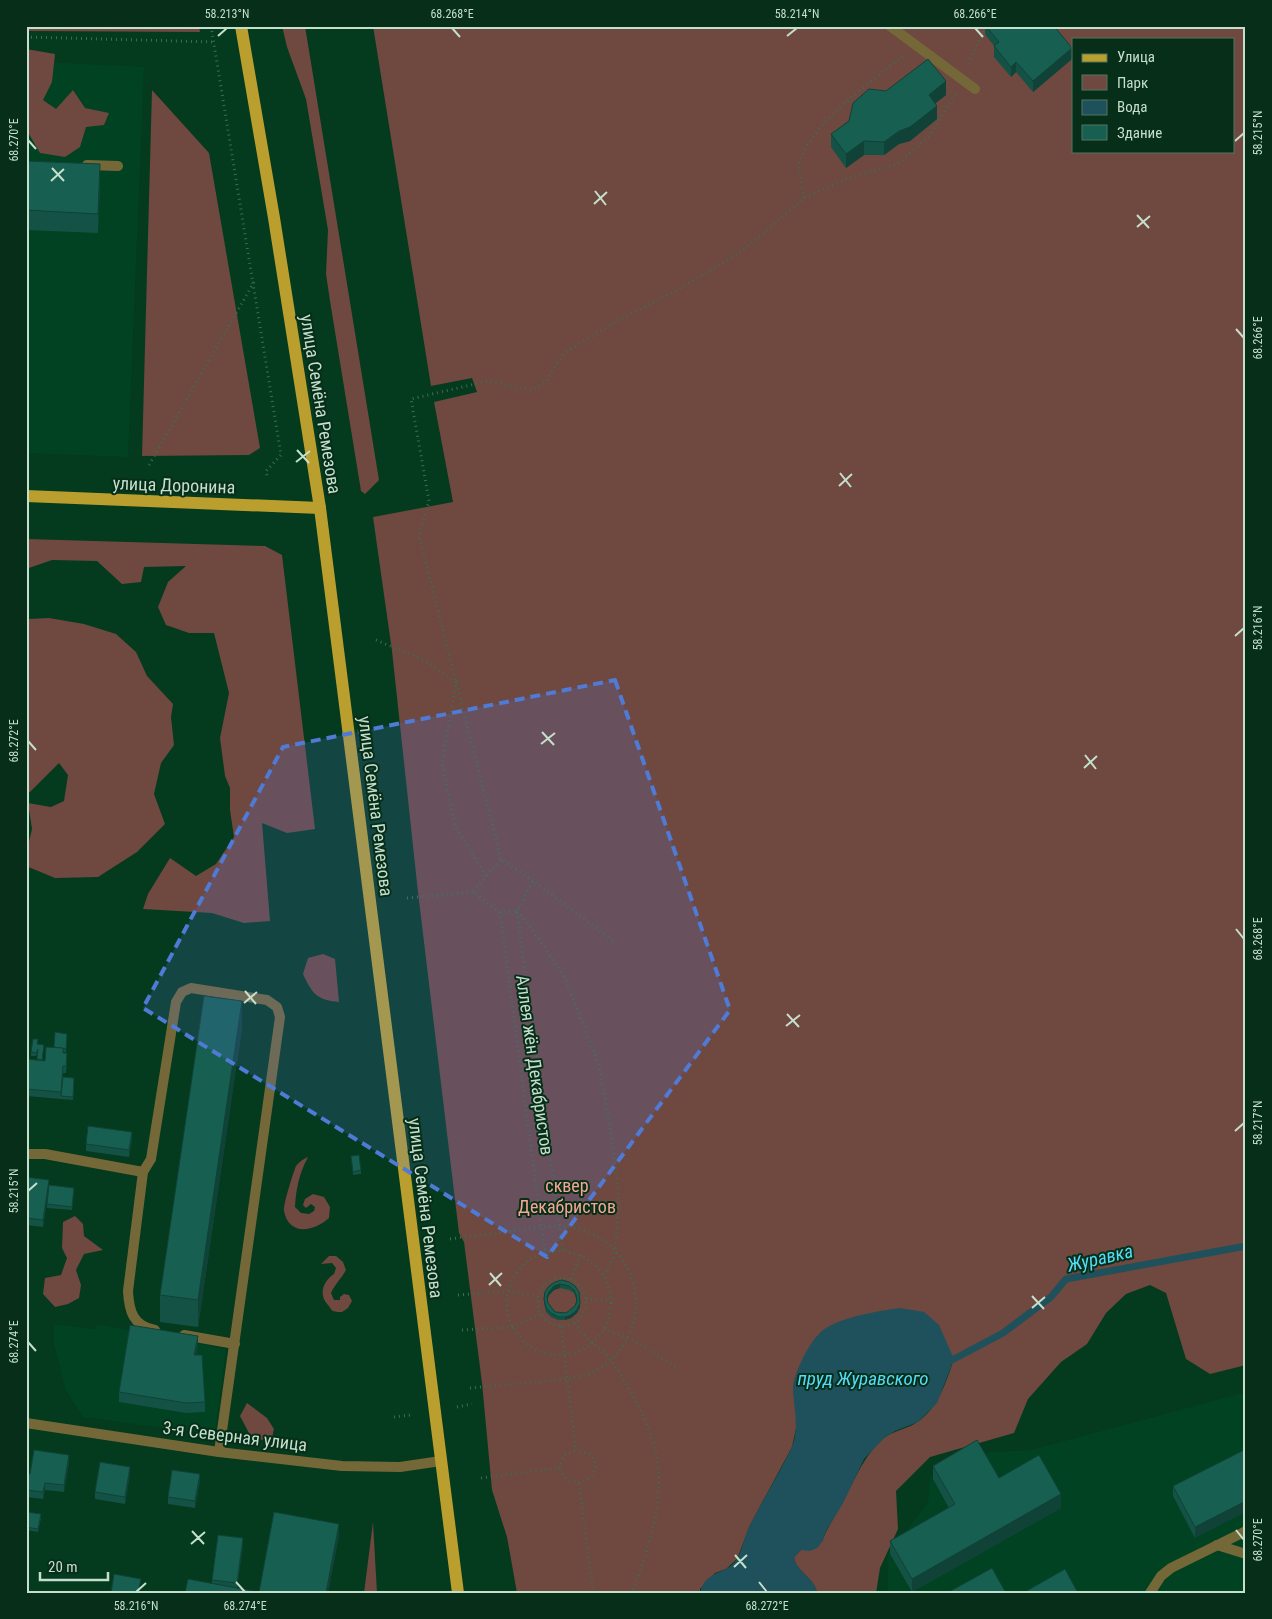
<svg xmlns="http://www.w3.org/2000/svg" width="1272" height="1619" viewBox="0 0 1272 1619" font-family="'Roboto Condensed',sans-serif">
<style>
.built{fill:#004221}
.green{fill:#6f483f;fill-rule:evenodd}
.water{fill:#1f515c}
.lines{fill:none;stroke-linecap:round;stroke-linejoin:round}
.stream{stroke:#1f515c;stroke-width:7}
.path{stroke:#3f6c53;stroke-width:3;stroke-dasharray:1 4;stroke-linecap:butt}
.service{stroke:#756838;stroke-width:10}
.minor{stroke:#756838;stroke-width:10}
.primary{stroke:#ba9f2e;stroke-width:12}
.wall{fill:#145245;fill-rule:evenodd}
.shaded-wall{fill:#104238}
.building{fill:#175f50;stroke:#104238;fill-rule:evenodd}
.marked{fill:#4f7ad5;fill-opacity:0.2;stroke:#4f7ad5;stroke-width:4;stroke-dasharray:10 6;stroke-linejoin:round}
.ticks{fill:none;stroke:#c5dfcd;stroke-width:2}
.labels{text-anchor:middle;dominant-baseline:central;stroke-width:4;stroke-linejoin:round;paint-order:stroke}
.street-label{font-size:18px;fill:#c5dfcd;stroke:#072e18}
.park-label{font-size:18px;fill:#f6a794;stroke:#072e18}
.water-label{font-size:19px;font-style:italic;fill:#53dbf9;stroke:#072e18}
.neatline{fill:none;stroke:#c5dfcd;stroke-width:2}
.ticks-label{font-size:12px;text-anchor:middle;fill:#c5dfcd}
</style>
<rect width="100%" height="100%" fill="#043a1e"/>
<g class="built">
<path d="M26 61 144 67 128 457 26 453Z"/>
<path d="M54 1324 95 1329 96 1324 226 1349 215 1435 83 1417 66 1391 54 1344Z"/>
<path d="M1246 1392V1593H888L887 1555 928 1503 930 1478 976 1453 1031 1450Z"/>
</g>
<g class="green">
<path d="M26 26H199L200 32 26 31Z"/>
<path d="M282 26H305L379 480 365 494 361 491 330 301 326 274 328 230 306 99 287 47Z"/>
<path d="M373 26H1246V1365L1210 1374 1186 1359 1166 1293 1150 1285 1126 1294 1106 1313 1087 1344 1061 1362 1028 1399 1014 1433 930 1457 896 1491 898 1529 880 1568 876 1593H817C815 1578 795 1571 794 1557L801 1550 822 1542C827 1527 836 1515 843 1502 855 1479 864 1455 884 1438 895 1430 908 1429 919 1421 939 1406 946 1382 954 1359L793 1387 797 1424 792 1447 750 1525 737 1559 726 1569 715 1573 700 1589V1593H517L507 1537 492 1490 482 1383 464 1242 459 1233 418 892 392 651 373 517 453 502 434 402 477 392 472 378 431 386ZM1073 39H1233V151H1073Z"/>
<path d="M26 49 55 54 52 82 43 100 56 109 73 90 85 108 109 113 104 125 86 127 80 147 65 157 40 153 26 129Z"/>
<path d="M152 90 209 153 260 448 249 455 142 456Z"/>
<path d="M26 539 265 546 282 555 315 829 287 833 262 823 270 921 244 923 212 913 143 909 148 894 170 858 196 876 216 864 234 837 230 810V788L225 776 220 738 229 693 214 633H189L166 625 158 607 168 582 186 566 144 567 141 582 122 584 97 561 52 560 26 569Z"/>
<path d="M26 616 29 619 49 618 84 624 116 634 136 652 147 676 173 704 171 717 174 745 161 763 154 794 165 824 137 852 98 877 55 878 26 866V854L32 829 28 803 51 807 64 801 68 775 59 763 30 792 26 794Z"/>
<path d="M323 954 335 959 339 1002C316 1000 312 993 303 974L308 958Z"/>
<path d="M308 1157C299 1174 296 1189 295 1207L301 1213 309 1214 314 1211 315 1207 311 1204 306 1208 303 1205 305 1199 313 1194 324 1197 330 1207 329 1218C315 1231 289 1237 284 1211 283 1205 293 1173 296 1166 299 1162 303 1159 308 1157Z"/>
<path d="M75 1216 83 1224 84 1236 103 1250 84 1254 76 1270 81 1285 79 1298 68 1304 55 1307 43 1294 45 1278 61 1275 67 1258 62 1248 63 1222Z"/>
<path d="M329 1256H336L343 1262 346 1270C341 1279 335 1284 331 1293L334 1300H340V1297L344 1294 349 1295 352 1301 348 1308 342 1312C339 1312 336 1312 333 1311 331 1310 330 1307 328 1305 318 1295 323 1281 334 1274L336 1268 332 1263 321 1264Z"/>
<path d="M247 1403 267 1418 274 1429 271 1442 251 1437 240 1416Z"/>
<path d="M373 1522 377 1593H364Z"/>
</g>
<path class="water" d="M900 1308 924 1312 939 1325 954 1359 937 1403 918 1422 895 1431 884 1438 864 1459 843 1503 827 1529 822 1542 817 1548 810 1551 801 1550 794 1557C795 1571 815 1578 817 1593H700C705 1569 728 1575 737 1559 743 1548 745 1534 751 1523 764 1498 779 1474 791 1449 800 1430 794 1410 793 1389 793 1375 808 1345 818 1335 832 1318 878 1311 900 1308Z"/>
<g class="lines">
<path class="stream" d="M954 1359 1003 1333 1051 1297 1066 1279 1246 1246"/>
<g class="path">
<path d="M211 26 281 455 266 471 267 476"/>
<path d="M26 37 214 42"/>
<path d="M968 64 986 26"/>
<path d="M804 198C803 189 797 167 800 160 813 122 872 81 903 56"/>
<path d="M149 465 254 282"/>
<path d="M376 640 426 661 456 682 442 764 455 826 486 876"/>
<path d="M501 859 419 535 429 501 411 399 488 381 531 390 545 383 564 353 617 321 674 292 742 251 804 198 846 179 898 164 930 135 956 93"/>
<path d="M533 881 501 859 473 892 500 912 517 911 533 881 613 941"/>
<path d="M407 898 473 892"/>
<path d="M517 911 527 922 565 978 599 1065 613 1145 619 1204 615 1253 604 1275"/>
<path d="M500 912 545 1252"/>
<path d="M517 912 563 1251"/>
<path d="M450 1239C471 1236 491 1234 511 1231 535 1228 562 1222 586 1231 649 1255 653 1342 593 1372 585 1376 576 1377 567 1379L561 1326"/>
<circle cx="559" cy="1303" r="52"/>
<circle cx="562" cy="1302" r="24"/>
<path d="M571 1279 581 1255"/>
<path d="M458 1295 508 1291 538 1297"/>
<path d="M586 1299 611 1300"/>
<path d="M575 1323C580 1330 586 1338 592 1343 597 1348 603 1350 607 1355 629 1385 653 1427 658 1464 663 1503 647 1558 631 1593"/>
<path d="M604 1329 639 1343 677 1368"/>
<path d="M462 1330 512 1327 541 1314"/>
<path d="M470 1388 567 1379 576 1450 564 1455 559 1468"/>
<path d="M457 1407 472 1404"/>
<path d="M394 1417 410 1415"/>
<path d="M481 1478 559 1468 566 1479 579 1483 592 1477 596 1466 591 1454 576 1450"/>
<path d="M579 1483 593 1593"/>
</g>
<g class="service">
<path d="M890 26 975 89"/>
<path d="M87 165 118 166"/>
<path d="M155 1330C133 1326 129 1311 128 1291L143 1172 151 1159 176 1002 182 992 191 988 267 1000 277 1007 280 1017 219 1452"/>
<path d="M184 1335 235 1344"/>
<path d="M1217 1545 1246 1554"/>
<path d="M1150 1593 1161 1576 1171 1568 1246 1531"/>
</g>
<g class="minor">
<path d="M26 1154H45L143 1172"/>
<path d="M26 1423 219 1452 342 1466 400 1467 441 1461"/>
</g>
<g class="primary">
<path d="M241 26 274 218 320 508 458 1593"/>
<path d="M26 496 320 508"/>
</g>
</g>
<g class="wall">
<path d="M985 26H1054L1072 59 1033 92 1016 72 1011 77 994 57V46L985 34Z"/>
<path d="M886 91 946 95 936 103 937 119 910 141 899 144 884 155H864L846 168 831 147V134L849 121Z"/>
<path d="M26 161 100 184 98 233 26 230Z"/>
<path d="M242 1028 198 1327 160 1322V1295Z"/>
<path d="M67 1034 66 1052H63L67 1060 66 1073H63L61 1099 26 1096V1059L37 1060V1054L36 1056H31V1052L38 1044 43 1061H45L54 1047Z"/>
<path d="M74 1082 73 1100 61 1099V1096Z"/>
<path d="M132 1139 129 1157 86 1151V1144Z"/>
<path d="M351 1156 361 1170V1174L353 1175Z"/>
<path d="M26 1177 49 1187 43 1227 26 1225Z"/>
<path d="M74 1188 72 1210 47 1208V1204Z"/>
<path d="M555 1282 575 1286 580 1307 577 1313 571 1318 565 1320H558L551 1317 546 1312 544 1303V1299ZM560 1288 569 1290 574 1293 576 1298V1301L575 1306 566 1313 555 1312 548 1303 547 1300 549 1295 554 1290Z"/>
<path d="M198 1346 196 1355 205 1402V1412L186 1413 119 1402V1392Z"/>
<path d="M1246 1449 1195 1538 1173 1496V1486Z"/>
<path d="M69 1462 64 1492 45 1490 43 1499 26 1497V1473L30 1474Z"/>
<path d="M933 1466 999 1478 1061 1508 912 1592 890 1554V1541L949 1508 933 1479Z"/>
<path d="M130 1474 125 1504 95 1499V1492Z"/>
<path d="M200 1481 195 1508 168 1504V1497Z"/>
<path d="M26 1512 41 1518 38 1532 26 1530Z"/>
<path d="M339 1535 328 1593H185L212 1584V1580L243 1545 237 1588 259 1592Z"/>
</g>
<g class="shaded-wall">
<path d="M1072 48V59L1033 92V81Z"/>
<path d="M1016 62V72L1011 77V67Z"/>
<path d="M946 81V95L929 108V95Z"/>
<path d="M937 106V119L910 141 899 144 884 155V142Z"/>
<path d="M864 141V155L846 168V154Z"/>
<path d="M100 164V184L98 233V214Z"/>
<path d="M242 1001V1028L198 1327V1300Z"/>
<path d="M132 1132V1139L129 1157V1150Z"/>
<path d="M49 1180V1187L43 1227V1220Z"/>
<path d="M560 1284V1288L554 1290 549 1295 547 1301V1297L549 1292 554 1286Z"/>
<path d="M580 1303V1307L577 1313 571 1318 565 1320V1317Z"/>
<path d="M198 1336V1346L194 1365V1355Z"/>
<path d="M69 1455V1462L64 1492V1485Z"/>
<path d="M130 1467V1474L125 1504V1497Z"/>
<path d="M200 1474V1481L195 1508V1501Z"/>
<path d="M45 1483V1490L43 1499V1492Z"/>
<path d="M1061 1494V1508L912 1592V1579Z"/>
<path d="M1246 1501V1512L1195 1538V1527Z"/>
<path d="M339 1524V1535L328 1593H326Z"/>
<path d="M243 1538V1545L237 1590V1583Z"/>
</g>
<g class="building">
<path d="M986 26H1054L1072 48 1033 81 1016 62 1011 67 994 46 999 42Z"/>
<path d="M928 59 946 81 929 95 937 106 910 127 899 131 884 142 864 141 846 154 831 134 849 121 853 103 869 89 886 91Z"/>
<path d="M26 161 100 164 98 214 26 210Z"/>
<path d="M204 996 242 1001 198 1300 160 1295Z"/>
<path d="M55 1032 67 1034 66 1049 54 1047Z"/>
<path d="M33 1039H38L37 1044 44 1045 42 1060 37 1059 38 1049 36 1053 31 1052Z"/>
<path d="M46 1047 63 1048V1053H67L66 1066H63L61 1092 26 1089V1059L45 1061Z"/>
<path d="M63 1077 74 1078 73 1097 61 1096Z"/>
<path d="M88 1126 132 1132 129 1150 86 1144Z"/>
<path d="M359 1155 361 1170 353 1172 351 1156Z"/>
<path d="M26 1177 49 1180 43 1220 26 1218Z"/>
<path d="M49 1185 74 1188 72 1207 47 1204Z"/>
<path d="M562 1280 569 1282 575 1286 579 1292 580 1303 577 1310 571 1315 565 1317H558L551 1313 546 1308 544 1299 545 1292 549 1286 555 1282ZM560 1284 569 1286 574 1290 576 1295 577 1301 575 1306 566 1313 555 1312 548 1303 547 1297 549 1292 554 1286Z"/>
<path d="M130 1325 198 1336 194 1355H202L205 1402 186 1403 119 1392Z"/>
<path d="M977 1440 999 1478 1039 1455 1061 1494 912 1579 890 1541 955 1504 933 1466Z"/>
<path d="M1246 1449V1501L1195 1527 1173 1486Z"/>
<path d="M34 1450 69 1455 64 1485 45 1483 43 1492 26 1490V1473L30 1474Z"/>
<path d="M100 1462 130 1467 125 1497 95 1492Z"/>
<path d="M172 1470 200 1474 195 1501 168 1497Z"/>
<path d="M26 1512 41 1514 38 1529 26 1527Z"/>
<path d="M274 1512 339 1524 326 1593H185L188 1579 259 1592Z"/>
<path d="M218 1535 243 1538 237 1583 212 1580Z"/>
<path d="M992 1568 1006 1593H947Z"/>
<path d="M1065 1569 1078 1593H1023Z"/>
<path d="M114 1574 141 1579 138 1593H111Z"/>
</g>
<path class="marked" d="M615 680 730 1010 547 1257 143 1008 283 747Z"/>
<path class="ticks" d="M452 28 460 37M975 28 983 37M218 36 227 28M787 36 797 28M28 140 36 149M1235 141 1244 133M52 168 64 181M51 181 64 169M595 191 606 205M594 204 607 192M1137 215 1149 228M1137 227 1150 216M1236 329 1244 338M297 450 309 463M296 462 310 451M840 473 851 487M839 486 852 474M1235 636 1244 628M542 732 554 745M28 741 36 750M541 744 555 733M1085 755 1096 769M1084 768 1097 756M1236 929 1244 939M245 991 256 1004M244 1003 257 992M787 1014 799 1027M786 1026 800 1015M1235 1131 1244 1123M28 1191 37 1183M490 1273 501 1286M489 1285 502 1273M1032 1296 1044 1309M1032 1308 1045 1297M28 1342 36 1351M1236 1530 1244 1540M192 1531 204 1544M191 1544 205 1532M735 1555 746 1568M734 1567 747 1555M236 1582 245 1592M759 1582 767 1592M136 1592 146 1583"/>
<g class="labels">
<g class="street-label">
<text transform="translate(321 404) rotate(81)">улица Семёна Ремезова</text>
<text transform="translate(174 485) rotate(2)">улица Доронина</text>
<text transform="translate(376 806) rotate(83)">улица Семёна Ремезова</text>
<text transform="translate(535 1065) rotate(82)">Аллея жён Декабристов</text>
<text transform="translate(426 1208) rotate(83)">улица Семёна Ремезова</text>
<text transform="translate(235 1436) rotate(7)">3-я Северная улица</text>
</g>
<g class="park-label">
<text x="567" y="1185">сквер<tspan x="567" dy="21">Декабристов</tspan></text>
</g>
<g class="water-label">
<text transform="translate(1100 1258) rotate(-13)">Журавка</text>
<text x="863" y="1378">пруд Журавского</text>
</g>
</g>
<rect width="1272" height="1619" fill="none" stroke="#072e18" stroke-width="55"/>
<rect x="1072" y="38" width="162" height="115" fill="#072e18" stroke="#537560"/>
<rect x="1082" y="54" width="25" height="8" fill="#ba9f2e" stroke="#537560"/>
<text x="1117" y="62" font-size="15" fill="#c5dfcd">Улица</text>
<rect x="1082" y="75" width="25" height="15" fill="#6f483f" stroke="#537560"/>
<text x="1117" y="88" font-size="15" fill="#c5dfcd">Парк</text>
<rect x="1082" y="100" width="25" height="15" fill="#1f515c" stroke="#537560"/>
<text x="1117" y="112" font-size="15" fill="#c5dfcd">Вода</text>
<rect x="1082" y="125" width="25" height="15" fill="#175f50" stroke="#537560"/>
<text x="1117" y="138" font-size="15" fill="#c5dfcd">Здание</text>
<path d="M40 1572v8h68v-8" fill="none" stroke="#c5dfcd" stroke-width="2.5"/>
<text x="48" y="1572" font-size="15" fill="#c5dfcd" stroke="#072e18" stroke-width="4" paint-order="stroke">20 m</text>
<rect x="28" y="28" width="1216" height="1564" class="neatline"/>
<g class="ticks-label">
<text x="227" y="18">58.213°N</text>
<text x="452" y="18">68.268°E</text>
<text x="797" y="18">58.214°N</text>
<text x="975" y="18">68.266°E</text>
<text transform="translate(1258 133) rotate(-90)" y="4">58.215°N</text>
<text transform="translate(14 140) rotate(-90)" y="4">68.270°E</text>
<text transform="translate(1258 338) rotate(-90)" y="4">68.266°E</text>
<text transform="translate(1258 628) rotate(-90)" y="4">58.216°N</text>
<text transform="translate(14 741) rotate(-90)" y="4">68.272°E</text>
<text transform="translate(1258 939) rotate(-90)" y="4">68.268°E</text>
<text transform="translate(1258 1123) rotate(-90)" y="4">58.217°N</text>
<text transform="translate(14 1191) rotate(-90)" y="4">58.215°N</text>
<text transform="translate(14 1342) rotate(-90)" y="4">68.274°E</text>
<text transform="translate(1258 1540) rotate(-90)" y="4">68.270°E</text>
<text x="136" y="1610">58.216°N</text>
<text x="245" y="1610">68.274°E</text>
<text x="767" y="1610">68.272°E</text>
</g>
</svg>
